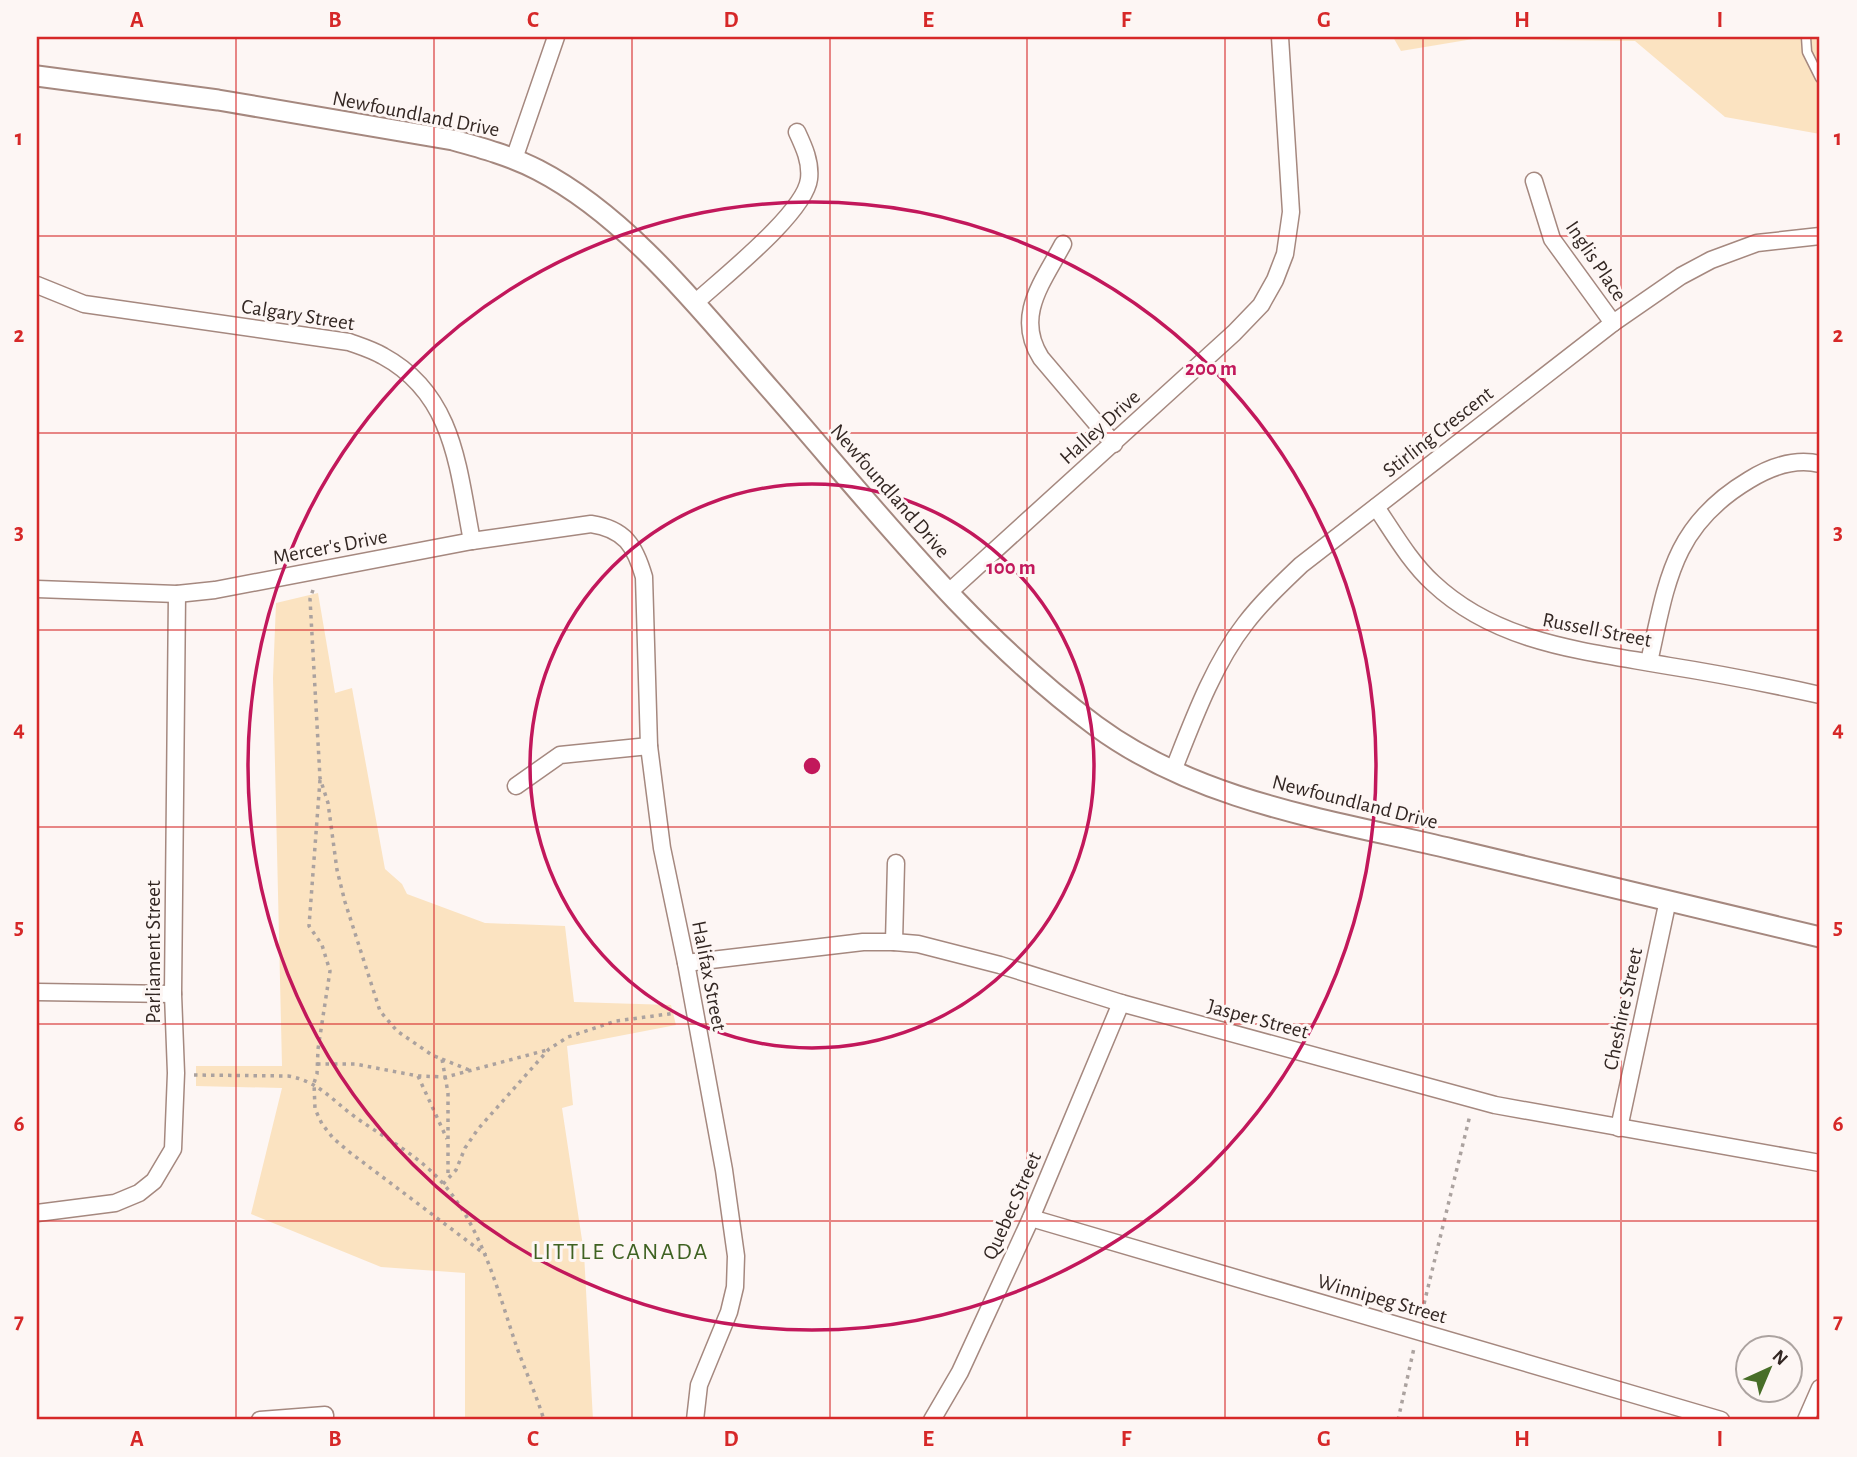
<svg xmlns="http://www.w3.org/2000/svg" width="1857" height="1457" viewBox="0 0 1857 1457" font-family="'Alegreya Sans',sans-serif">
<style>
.green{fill:#fbe3c1}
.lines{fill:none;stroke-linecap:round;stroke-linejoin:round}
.service-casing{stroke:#a5887f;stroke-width:11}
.minor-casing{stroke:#a5887f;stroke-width:19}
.tertiary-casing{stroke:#a5887f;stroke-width:23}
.path{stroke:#aba29f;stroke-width:3.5;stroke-dasharray:3.5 5;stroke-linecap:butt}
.service{stroke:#fff;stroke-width:8}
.minor{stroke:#fff;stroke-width:16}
.tertiary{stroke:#fff;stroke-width:19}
.grid{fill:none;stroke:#d62828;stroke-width:2;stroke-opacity:0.55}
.ring{fill:none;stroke:#c2185b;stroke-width:3.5}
.labels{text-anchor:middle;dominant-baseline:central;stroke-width:6;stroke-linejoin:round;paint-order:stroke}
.street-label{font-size:21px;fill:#332723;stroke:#fdf6f4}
.quarter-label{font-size:24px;letter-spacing:2px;fill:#3f6222;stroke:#fdf6f4}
.centre{fill:#c2185b;stroke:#fdf6f4;stroke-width:3.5}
.ring-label{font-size:21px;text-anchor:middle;font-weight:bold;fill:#c2185b;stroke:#fdf6f4;stroke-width:6;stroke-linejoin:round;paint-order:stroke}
.neatline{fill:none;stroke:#d62828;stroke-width:2.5}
.grid-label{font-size:23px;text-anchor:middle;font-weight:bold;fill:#d62828}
</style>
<rect width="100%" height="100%" fill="#fdf6f4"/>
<g class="green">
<path d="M1393 37H1820V134L1725 117 1635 41 1473 39 1401 51Z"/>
<path d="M318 593 335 693 352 688 385 869 402 884 407 894 485 923 565 926 574 1002 671 1005 676 1025 567 1046 573 1105 562 1108 584 1253 593 1420H465V1273L381 1267 251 1214 282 1088 196 1086V1066H282L273 678 276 603Z"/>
</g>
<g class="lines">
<defs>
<path id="service" d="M1806 37 1807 52 1820 78"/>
<g id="minor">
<path d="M514 159 556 37"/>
<path d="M1534 181 1552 239 1613 323"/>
<path d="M1063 244C1043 282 1014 316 1041 358L1114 444"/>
<path d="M37 285 84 304 349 342C360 346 373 350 383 356 455 395 458 470 472 541"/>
<path d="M695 303C722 278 805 213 809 179 811 162 804 147 797 132"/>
<path d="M1376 507C1393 532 1410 562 1433 583 1498 644 1585 651 1669 666 1720 674 1770 684 1820 695"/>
<path d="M37 589 177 594 215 590 472 541 591 524C625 529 635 546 644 577L649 746 662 848 686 963 724 1170 736 1256 735 1287 729 1312 699 1385 695 1420"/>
<path d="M949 592 1234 333 1261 305 1275 280 1285 254 1291 212 1280 37"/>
<path d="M1649 662C1667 582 1672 526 1749 480 1770 467 1795 458 1820 464"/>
<path d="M1173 771C1192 723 1213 665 1245 624 1261 603 1281 584 1301 565L1613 323 1681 276 1711 260 1757 243 1820 236"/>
<path d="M516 786 560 755 649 746"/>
<path d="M894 942 896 863"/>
<path d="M686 963 863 942H894L918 944 1000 965 1121 1003 1495 1105 1820 1163"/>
<path d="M37 992 173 994"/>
<path d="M1619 1128 1668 900"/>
<path d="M37 1213 115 1203 139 1193 154 1181 173 1149 176 1073 173 994 177 594"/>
<path d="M1031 1218 1721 1420"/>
<path d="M260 1420 325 1415V1420"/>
<path d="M932 1420 960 1372 1031 1218 1121 1003"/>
<path d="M1806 1420 1820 1388"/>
</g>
<path id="tertiary" d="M37 76 218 100 453 140C482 148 511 156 538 170 629 217 703 313 770 389 873 506 970 633 1096 726 1199 802 1331 820 1452 849 1575 878 1698 907 1820 937"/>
</defs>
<use href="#service" class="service-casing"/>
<use href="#minor" class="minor-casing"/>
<use href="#tertiary" class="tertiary-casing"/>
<g class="path">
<path d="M313 590 310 599 320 778 328 803 337 870 345 902 380 1011 397 1031 432 1055 442 1059 448 1093V1177"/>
<path d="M320 780 309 926 322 945 330 971 318 1049 317 1074 314 1083 315 1109 322 1124 333 1138 348 1151 486 1255"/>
<path d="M442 1059 469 1070"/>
<path d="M317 1064H355L418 1076 446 1077 547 1050"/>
<path d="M194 1075 288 1076C318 1081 332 1100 355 1117 382 1136 414 1153 437 1177 480 1221 497 1288 516 1345 525 1370 536 1394 544 1420"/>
<path d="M418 1076 447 1139"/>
<path d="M443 1184 456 1170 465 1148 478 1129 549 1049 568 1037 616 1021 676 1013"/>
<path d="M1422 1312 1470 1115"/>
<path d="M1398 1420 1414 1348"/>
</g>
<use href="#service" class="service"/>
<use href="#minor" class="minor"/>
<use href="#tertiary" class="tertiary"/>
</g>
<path class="grid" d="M236 37V1420M434 37V1420M632 37V1420M830 37V1420M1027 37V1420M1225 37V1420M1423 37V1420M1621 37V1420M37 236H1820M37 433H1820M37 630H1820M37 827H1820M37 1024H1820M37 1221H1820"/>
<g class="ring">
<circle cx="812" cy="766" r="282"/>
<circle cx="812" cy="766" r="564"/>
</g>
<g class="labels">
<g class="street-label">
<text transform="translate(416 114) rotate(11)">Newfoundland Drive</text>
<text transform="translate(1596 261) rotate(56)">Inglis Place</text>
<text transform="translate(298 315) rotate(9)">Calgary Street</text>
<text transform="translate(1100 427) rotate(-42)">Halley Drive</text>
<text transform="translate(1438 432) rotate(-38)">Stirling Crescent</text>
<text transform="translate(890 491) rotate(49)">Newfoundland Drive</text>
<text transform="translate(330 547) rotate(-11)">Mercer's Drive</text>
<text transform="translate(1597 630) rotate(11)">Russell Street</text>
<text transform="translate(1355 802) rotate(14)">Newfoundland Drive</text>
<text transform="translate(153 952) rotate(-90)">Parliament Street</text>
<text transform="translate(709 976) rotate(79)">Halifax Street</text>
<text transform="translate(1623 1009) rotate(-78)">Cheshire Street</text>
<text transform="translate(1258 1019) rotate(15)">Jasper Street</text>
<text transform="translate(1012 1206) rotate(-66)">Quebec Street</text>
<text transform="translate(1382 1299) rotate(16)">Winnipeg Street</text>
</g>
<g class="quarter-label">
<text x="621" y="1252">LITTLE CANADA</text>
</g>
</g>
<circle cx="812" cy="766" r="10" class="centre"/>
<g class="ring-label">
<text x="1211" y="375">200 m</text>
<text x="1011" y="574">100 m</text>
</g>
<rect width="1857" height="1457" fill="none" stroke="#fdf6f4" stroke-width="77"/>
<g transform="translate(1769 1369) rotate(44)"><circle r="33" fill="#fdf6f4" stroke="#aca3a0" stroke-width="2"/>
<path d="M0-5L12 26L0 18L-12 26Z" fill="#486e28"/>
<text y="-10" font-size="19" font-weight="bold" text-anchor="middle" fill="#332723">N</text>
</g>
<rect x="38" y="38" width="1780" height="1380" class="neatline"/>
<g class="grid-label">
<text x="137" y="27">A</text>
<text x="335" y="27">B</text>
<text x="533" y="27">C</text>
<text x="731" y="27">D</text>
<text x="928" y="27">E</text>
<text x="1126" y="27">F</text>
<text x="1324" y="27">G</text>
<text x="1522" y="27">H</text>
<text x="1720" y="27">I</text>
<text x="19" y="145">1</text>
<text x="1838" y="145">1</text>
<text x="19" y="342">2</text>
<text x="1838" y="342">2</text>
<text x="19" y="539">3</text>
<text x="1838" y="539">3</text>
<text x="19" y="736">4</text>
<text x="1838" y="736">4</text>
<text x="19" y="934">5</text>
<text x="1838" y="934">5</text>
<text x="19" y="1131">6</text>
<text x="1838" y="1131">6</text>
<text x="19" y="1328">7</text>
<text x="1838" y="1328">7</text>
<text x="137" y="1446">A</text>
<text x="335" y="1446">B</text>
<text x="533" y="1446">C</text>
<text x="731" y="1446">D</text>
<text x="928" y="1446">E</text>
<text x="1126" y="1446">F</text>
<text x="1324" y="1446">G</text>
<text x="1522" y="1446">H</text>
<text x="1720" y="1446">I</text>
</g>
</svg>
